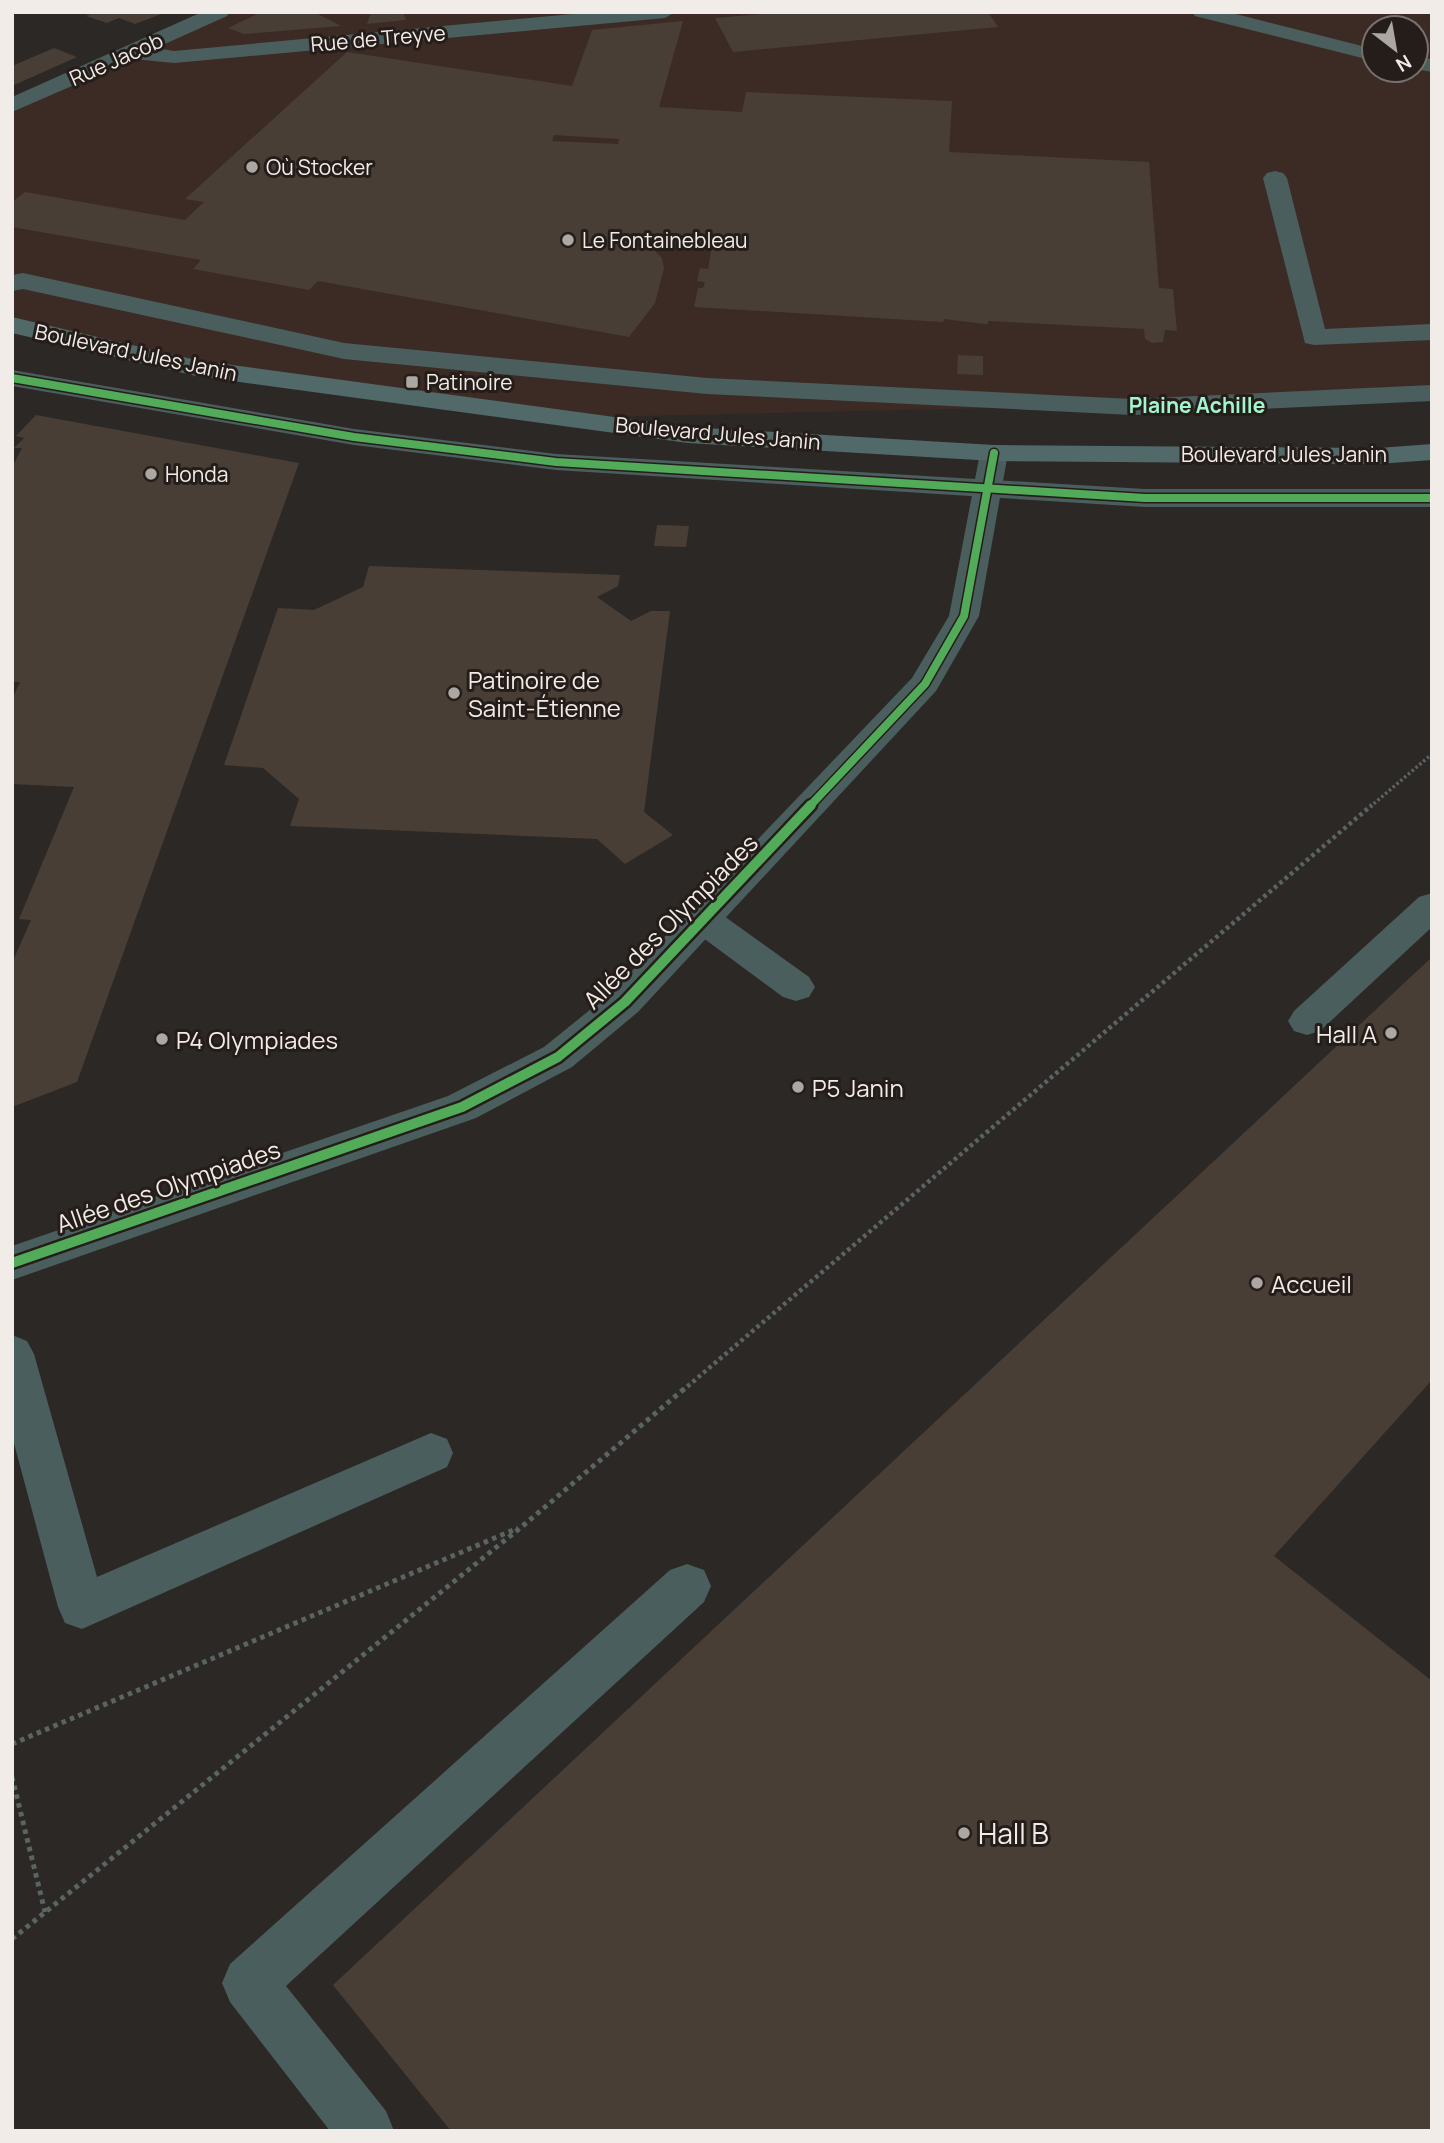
<svg xmlns="http://www.w3.org/2000/svg" width="1444" height="2143" viewBox="0 0 1444 2143" font-family="Manrope,sans-serif">
<style>
.industrial{fill:#3c2b25;fill-rule:evenodd}
.building{fill:#483e35;fill-rule:evenodd}
.lines{fill:none;stroke-linecap:round;stroke-linejoin:round}
.path-far2{stroke:#5a6463;stroke-width:3.5;stroke-dasharray:2.5 2.5;stroke-linecap:butt}
.path-far1{stroke:#5a6463;stroke-width:4.5;stroke-dasharray:3.5 3.5;stroke-linecap:butt}
.path{stroke:#5a6463;stroke-width:5;stroke-dasharray:4.5 4.5;stroke-linecap:butt}
.lane{fill:#4b5e5e;fill-rule:evenodd}
.street{fill:#4b5e5e;fill-rule:evenodd}
.secondary{fill:#516969;fill-rule:evenodd}
.cycleway-far1-casing{stroke:#251d19;stroke-width:11}
.cycleway-casing{stroke:#251d19;stroke-width:15}
.cycleway-far1{stroke:#51ab58;stroke-width:8}
.cycleway{stroke:#51ab58;stroke-width:10}
.poi-dot{fill:#ada7a4;stroke:#251d19;stroke-width:2.5}
.labels{text-anchor:middle;dominant-baseline:central;stroke-width:6;stroke-linejoin:round;paint-order:stroke}
.far-street-label{font-size:21px;fill:#f2ece9;stroke:#251d19}
.far-poi-label{font-size:21px;fill:#f2ece9;stroke:#251d19;text-anchor:start}
.far-neighbourhood-label{font-size:21px;font-weight:bold;fill:#a2f6ce;stroke:#251d19}
.poi-label{font-size:24px;fill:#f2ece9;stroke:#251d19;text-anchor:start}
.street-label{font-size:24px;fill:#f2ece9;stroke:#251d19}
.near-poi-label{font-size:28px;fill:#f2ece9;stroke:#251d19;text-anchor:start}
</style>
<rect width="100%" height="100%" fill="#2c2825"/>
<path class="industrial" d="M212 12H1432V398L596 417 12 334V104ZM1374 28H1416V70H1374Z"/>
<g class="building">
<path d="M95 12H167L135 24 119 18 107 23 86 16Z"/>
<path d="M261 12H314L341 26 244 34 228 28Z"/>
<path d="M371 12H403L406 20 367 24Z"/>
<path d="M783 12H988L998 27 733 52 715 18Z"/>
<path d="M683 21 659 107 742 112 746 92 952 101 949 152 1149 162 1159 288 1173 289 1177 331 1165 330 1163 342 1152 343 1145 339 1144 329 988 321V324H984L944 319 943 322 694 307 698 288H703L705 282 697 281 700 268 708 269 712 246 623 242 654 250 662 258 664 268 655 303 629 337 318 281 309 290 193 269 201 260 12 227V202L25 192 185 220 204 202 185 199 347 52 572 86 592 30ZM554 135 619 139 618 144 552 141Z"/>
<path d="M54 48 77 57 12 86V66Z"/>
<path d="M958 355 983 356V375L957 374Z"/>
<path d="M36 415 299 463 77 1082 12 1107V963L31 920 19 919 74 787 12 784V699L20 682H12V467L22 448H14L24 438 16 436Z"/>
<path d="M657 525 689 526 686 547 654 546Z"/>
<path d="M369 566 620 575 618 586 597 597 631 621 651 611H670L644 812 673 835 625 864 597 839 290 826 299 799 263 768 224 765 278 608 314 610 363 587Z"/>
<path d="M1432 957V1380L1274 1556 1432 1681V2131H451L333 1985Z"/>
</g>
<g class="lines">
<path class="path-far2" d="M1370 807 1432 754"/>
<path class="path-far1" d="M682 1391 1372 805"/>
<g class="path">
<path d="M12 1744 518 1528"/>
<path d="M12 1777 45 1912"/>
<path d="M12 1939 525 1524 684 1389"/>
</g>
<g class="lane">
<path d="M1275 171 1283 173 1287 178 1325 329 1432 324V340L1314 345 1305 343 1263 178 1267 173Z"/>
<path d="M23 273 344 343 707 378 1132 399 1432 385V401L1132 415 707 394 344 359 23 289 12 291V275Z"/>
<path d="M12 370 354 429 556 454 1145 489H1432V507H1145L556 470 354 445 12 386Z"/>
<path d="M1432 893V927L1320 1031 1307 1035 1294 1031 1288 1021 1294 1011 1419 897Z"/>
<path d="M704 907 717 911 809 977 815 987 809 997 796 1001 783 997 691 929 686 920 691 911Z"/>
<path d="M12 1335 27 1341 34 1354 97 1577 431 1433 447 1439 453 1453 447 1467 82 1629 65 1623 58 1607 12 1436Z"/>
<path d="M687 1564 704 1570 711 1586 704 1602 286 1986 386 2111 394 2131H330L230 2002 222 1983 230 1964 670 1570Z"/>
</g>
<g class="street">
<path d="M202 12H230L227 16 156 48 174 51 594 12H675L665 18 174 63 134 59 12 112V97Z"/>
<path d="M1192 12H1228L1374 49V61L1195 16Z"/>
<path d="M1416 57 1432 59V72L1416 69Z"/>
<path d="M994 445 1004 447 1008 453 979 616 936 691 638 1012 572 1067 476 1118 12 1280V1246L448 1096 544 1047 612 992 912 678 949 616 980 453 984 447Z"/>
</g>
<path class="secondary" d="M12 317 196 360 688 427 994 445 1378 448 1432 444V460L1378 464 994 461 688 443 196 376 12 333Z"/>
<defs>
<g id="cycleway-far1">
<path d="M12 378 354 437 556 462 1145 498H1432"/>
<path d="M809 807 925 684 964 616 994 453"/>
</g>
<path id="cycleway" d="M12 1263 462 1107 558 1057 625 1002 811 805"/>
</defs>
<use href="#cycleway-far1" class="cycleway-far1-casing"/>
<use href="#cycleway" class="cycleway-casing"/>
<use href="#cycleway-far1" class="cycleway-far1"/>
<use href="#cycleway" class="cycleway"/>
</g>
<g class="poi-dot">
<circle cx="252" cy="167" r="7"/>
<circle cx="568" cy="240" r="7"/>
<rect x="405" y="375" width="14" height="14" rx="3.5"/>
<circle cx="151" cy="474" r="7"/>
<circle cx="454" cy="693" r="7"/>
<circle cx="1391" cy="1033" r="7"/>
<circle cx="162" cy="1039" r="7"/>
<circle cx="798" cy="1087" r="7"/>
<circle cx="1257" cy="1283" r="7"/>
<circle cx="964" cy="1833" r="7"/>
</g>
<g class="labels">
<g class="far-street-label">
<text transform="translate(378 38) rotate(-5)">Rue de Treyve</text>
<text transform="translate(116 59) rotate(-24)">Rue Jacob</text>
<text transform="translate(136 352) rotate(12)">Boulevard Jules Janin</text>
<text transform="translate(718 433) rotate(5)">Boulevard Jules Janin</text>
<text x="1284" y="454">Boulevard Jules Janin</text>
</g>
<g class="far-poi-label">
<text x="266" y="167">Où Stocker</text>
<text x="582" y="240">Le Fontainebleau</text>
<text x="426" y="382">Patinoire</text>
<text x="165" y="474">Honda</text>
</g>
<g class="far-neighbourhood-label">
<text x="1197" y="405">Plaine Achille</text>
</g>
<g class="poi-label">
<text x="468" y="679">Patinoire de<tspan x="468" dy="28">Saint-Étienne</tspan></text>
<text x="1377" y="1033" text-anchor="end">Hall A</text>
<text x="176" y="1039">P4 Olympiades</text>
<text x="812" y="1087">P5 Janin</text>
<text x="1271" y="1283">Accueil</text>
</g>
<g class="street-label">
<text transform="translate(670 921) rotate(-45)">Allée des Olympiades</text>
<text transform="translate(168 1186) rotate(-19)">Allée des Olympiades</text>
</g>
<g class="near-poi-label">
<text x="978" y="1833">Hall B</text>
</g>
</g>
<rect width="1444" height="2143" fill="none" stroke="#f2ece9" stroke-width="28"/>
<g transform="translate(1395 49) rotate(149)"><circle r="33" fill="#251d19" stroke="#77706c" stroke-width="2"/>
<path d="M0-5L12 26L0 18L-12 26Z" fill="#ada7a4"/>
<text y="-10" font-size="19" font-weight="bold" text-anchor="middle" fill="#f2ece9">N</text>
</g>
</svg>
